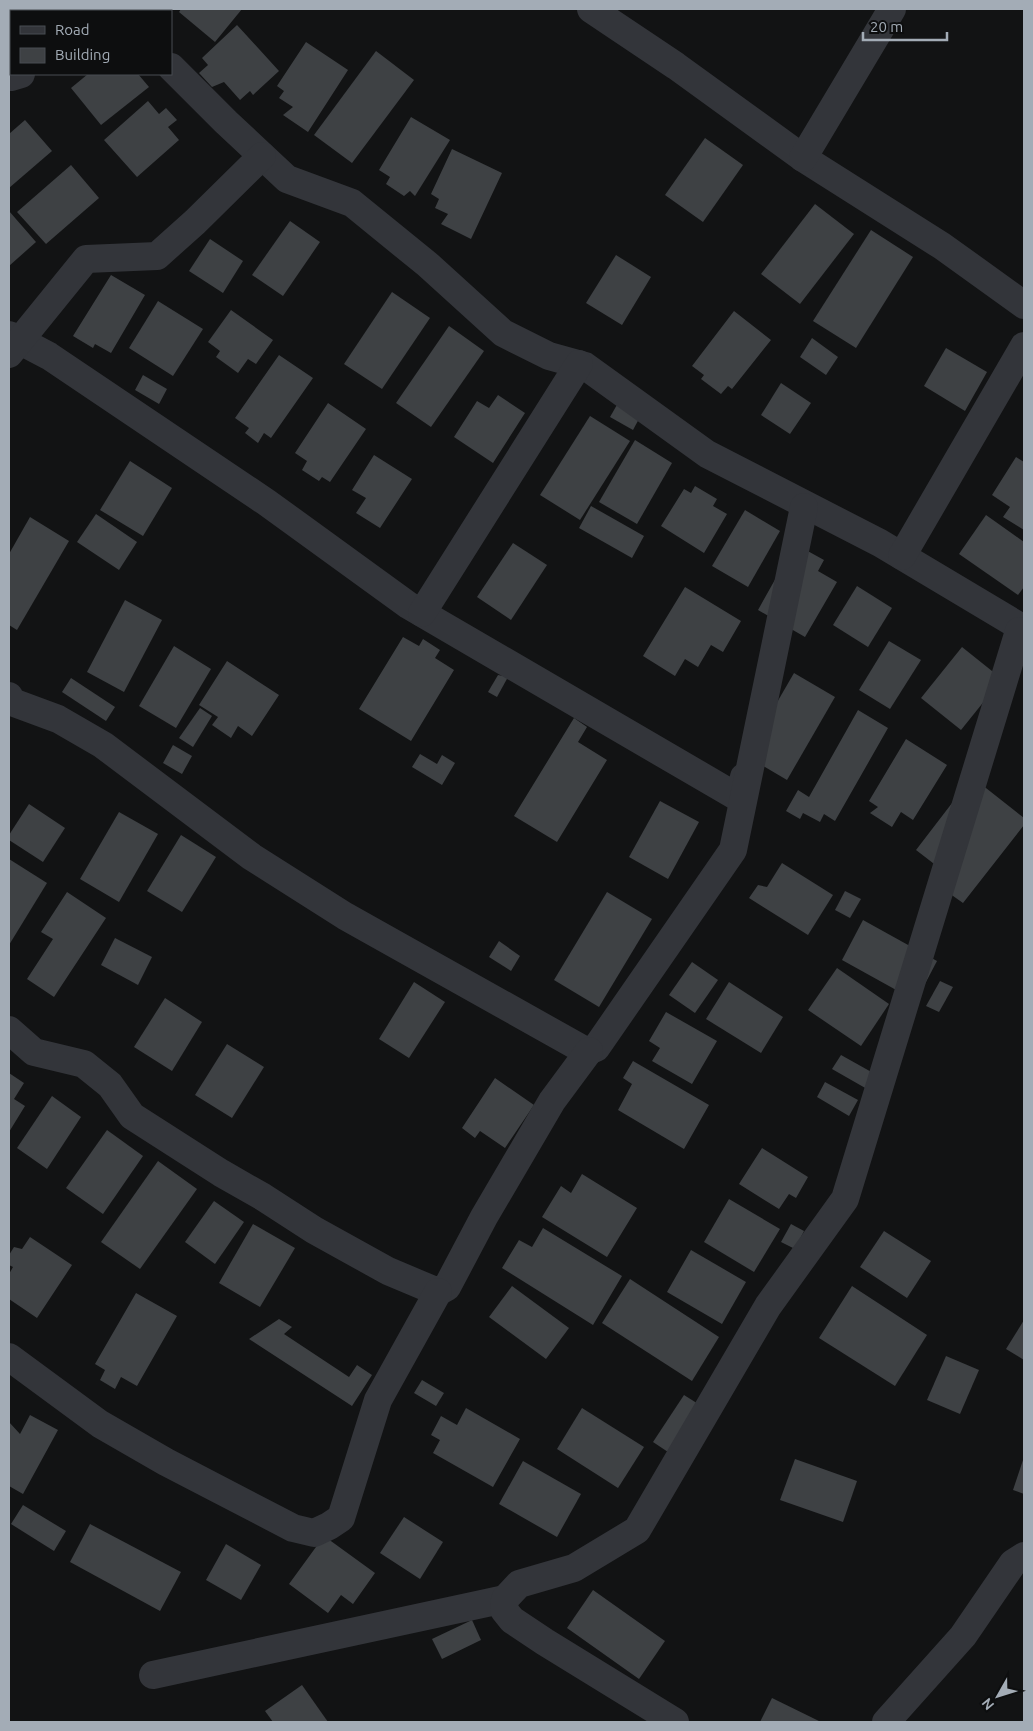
<svg xmlns="http://www.w3.org/2000/svg" width="1033" height="1731" viewBox="0 0 1033 1731" font-family="Ubuntu,sans-serif">
<style>
.building{fill:#3e4144}
.lines{fill:none;stroke-linecap:round;stroke-linejoin:round}
.street{stroke:#33353a;stroke-width:28}
</style>
<rect width="100%" height="100%" fill="#121314"/>
<g class="building">
<path d="M9 9H57L54 11H11V34L9 36Z"/>
<path d="M181 9H242L215 42 179 12Z"/>
<path d="M237 25 279 71 253 95 250 91 240 100 224 82 212 87 199 73 208 65 202 58Z"/>
<path d="M306 42 348 70 308 132 283 115 293 107 279 98 284 91 277 86Z"/>
<path d="M376 51 414 80 352 163 314 135Z"/>
<path d="M88 74H138L149 87 101 125 71 88Z"/>
<path d="M148 101 159 114 166 108 177 120 168 127 179 140 137 177 104 140Z"/>
<path d="M411 117 450 140 415 196 410 191 404 196 386 184 390 177 379 170Z"/>
<path d="M25 120 52 151 9 188V134Z"/>
<path d="M705 138 743 165 703 222 665 195Z"/>
<path d="M452 149 502 173 471 239 441 224 448 214 435 208 439 199 431 194Z"/>
<path d="M71 165 99 198 46 244 17 212Z"/>
<path d="M815 204 854 234 800 304 761 274Z"/>
<path d="M9 211 36 242 9 266Z"/>
<path d="M290 221 320 242 283 296 252 275Z"/>
<path d="M871 230 913 257 856 348 813 321Z"/>
<path d="M210 239 243 261 223 293 189 271Z"/>
<path d="M616 255 651 277 622 325 586 303Z"/>
<path d="M111 275 145 295 111 353 95 344 93 348 73 336Z"/>
<path d="M392 292 430 318 382 389 344 364Z"/>
<path d="M158 301 203 329 173 376 129 348Z"/>
<path d="M231 310 273 340 256 364 248 359 238 373 216 357 220 351 208 342Z"/>
<path d="M734 311 771 340 732 389 728 386 721 394 701 379 704 375 692 366Z"/>
<path d="M449 326 484 351 431 427 396 403Z"/>
<path d="M812 338 838 357 826 375 800 357Z"/>
<path d="M946 348 987 372 965 411 924 386Z"/>
<path d="M279 355 313 378 271 438 264 433 258 443 245 433 249 428 235 418Z"/>
<path d="M143 375 167 389 159 404 135 390Z"/>
<path d="M781 383 811 403 790 434 761 415Z"/>
<path d="M498 395 525 413 493 463 454 437 477 401 489 408Z"/>
<path d="M328 403 366 429 330 482 322 477 319 481 302 470 307 461 295 453Z"/>
<path d="M618 403 640 417 633 430 610 417Z"/>
<path d="M590 416 630 441 580 520 540 495Z"/>
<path d="M635 440 672 463 637 524 599 502Z"/>
<path d="M374 455 412 479 380 528 356 513 366 498 352 490Z"/>
<path d="M1016 457 1024 462V530L1003 517 1010 507 992 495Z"/>
<path d="M130 461 172 488 143 536 100 510Z"/>
<path d="M695 486 717 499 713 506 727 514 704 553 661 526 684 489 691 493Z"/>
<path d="M591 506 644 536 632 558 579 528Z"/>
<path d="M745 510 780 531 748 587 712 566Z"/>
<path d="M96 514 137 542 119 570 77 542Z"/>
<path d="M986 515 1024 542V587L1018 595 959 554Z"/>
<path d="M30 517 69 541 17 630 9 625V554Z"/>
<path d="M513 543 547 565 511 620 477 597Z"/>
<path d="M795 544 824 560 818 571 837 582 805 637 758 610Z"/>
<path d="M857 586 892 608 868 647 833 625Z"/>
<path d="M685 587 741 621 723 652 711 645 698 667 685 659 675 676 643 656Z"/>
<path d="M125 600 162 620 124 692 87 672Z"/>
<path d="M403 637 419 646 423 639 440 650 435 658 454 670 411 741 359 709Z"/>
<path d="M889 641 921 660 890 709 859 690Z"/>
<path d="M174 646 211 669 176 728 139 706Z"/>
<path d="M962 647 1002 679 961 730 921 698Z"/>
<path d="M227 661 279 695 252 736 238 726 231 738 212 725 218 717 199 705Z"/>
<path d="M794 673 835 697 787 780 746 756Z"/>
<path d="M498 675 508 677 497 697 488 692Z"/>
<path d="M71 678 115 707 106 721 62 692Z"/>
<path d="M200 708 212 716 193 747 179 738Z"/>
<path d="M858 710 888 728 835 821 824 814 820 822 803 813 800 819 786 811 798 790 809 797Z"/>
<path d="M574 718 587 727 578 742 607 760 557 842 514 816Z"/>
<path d="M906 739 947 765 913 820 901 812 892 827 870 813 878 807 869 801Z"/>
<path d="M173 745 192 756 182 774 163 763Z"/>
<path d="M420 754 437 764 442 755 455 763 442 785 412 767Z"/>
<path d="M972 777 1024 818V825L963 903 946 891 955 880 916 850Z"/>
<path d="M660 801 699 822 668 879 629 857Z"/>
<path d="M29 804 65 828 43 862 9 840V835Z"/>
<path d="M119 812 158 834 119 902 80 879Z"/>
<path d="M181 835 216 857 182 912 147 891Z"/>
<path d="M9 859 47 883 9 945Z"/>
<path d="M782 863 833 895 808 935 749 898 758 885 767 887Z"/>
<path d="M845 891 861 899 850 918 835 910Z"/>
<path d="M67 892 106 918 54 997 27 979 53 939 41 932Z"/>
<path d="M607 892 652 919 599 1007 554 980Z"/>
<path d="M863 920 937 961 916 1001 842 960Z"/>
<path d="M115 938 152 957 138 985 101 965Z"/>
<path d="M499 941 520 956 511 971 489 957Z"/>
<path d="M692 962 718 980 695 1013 669 995Z"/>
<path d="M837 968 889 1004 861 1046 808 1010Z"/>
<path d="M940 981 953 987 939 1012 926 1006Z"/>
<path d="M414 982 445 1002 409 1058 379 1039Z"/>
<path d="M729 982 783 1017 761 1053 706 1019Z"/>
<path d="M165 998 202 1022 172 1071 134 1047Z"/>
<path d="M666 1012 717 1041 692 1084 652 1061 660 1048 649 1041Z"/>
<path d="M227 1044 264 1067 232 1118 195 1095Z"/>
<path d="M841 1055 875 1074 867 1089 832 1069Z"/>
<path d="M633 1061 709 1105 684 1149 618 1110 632 1084 623 1078Z"/>
<path d="M9 1073 24 1083 14 1099 25 1106 9 1132Z"/>
<path d="M495 1078 534 1105 505 1148 480 1131 475 1138 462 1128Z"/>
<path d="M825 1082 858 1100 849 1116 817 1097Z"/>
<path d="M52 1096 81 1117 47 1169 17 1148Z"/>
<path d="M107 1130 143 1156 103 1214 66 1188Z"/>
<path d="M762 1148 808 1177 796 1198 789 1194 779 1209 739 1184Z"/>
<path d="M158 1161 197 1189 140 1269 101 1242Z"/>
<path d="M582 1174 637 1208 607 1257 542 1217 561 1186 571 1193Z"/>
<path d="M729 1199 780 1229 754 1272 704 1242Z"/>
<path d="M214 1201 244 1222 215 1264 185 1242Z"/>
<path d="M253 1224 295 1248 260 1307 219 1283Z"/>
<path d="M791 1224 804 1231 795 1249 781 1242Z"/>
<path d="M543 1228 622 1276 593 1325 502 1268 519 1240 532 1247Z"/>
<path d="M884 1231 931 1261 907 1298 860 1267Z"/>
<path d="M30 1237 72 1265 37 1318 9 1299V1274L13 1267 9 1265V1255L14 1247 22 1249Z"/>
<path d="M691 1250 746 1282 722 1324 667 1292Z"/>
<path d="M630 1279 719 1337 692 1381 602 1323Z"/>
<path d="M512 1286 569 1328 546 1359 489 1317Z"/>
<path d="M852 1286 927 1335 895 1386 819 1338Z"/>
<path d="M136 1293 177 1316 137 1386 121 1377 115 1389 100 1380 105 1370 95 1364Z"/>
<path d="M279 1319 292 1327 284 1334 349 1377 357 1365 372 1375 352 1406 249 1339Z"/>
<path d="M1024 1320V1360L1006 1349Z"/>
<path d="M946 1356 979 1370 960 1414 927 1400Z"/>
<path d="M422 1380 444 1393 436 1406 414 1393Z"/>
<path d="M684 1395 703 1407 671 1454 653 1442Z"/>
<path d="M466 1408 520 1439 493 1487 433 1453 440 1440 431 1435 441 1416 457 1425Z"/>
<path d="M582 1408 644 1447 618 1488 557 1449Z"/>
<path d="M30 1415 58 1430 23 1494 9 1486V1422L20 1434Z"/>
<path d="M1024 1457V1494L1013 1490Z"/>
<path d="M795 1459 857 1481 843 1522 780 1500Z"/>
<path d="M523 1461 581 1494 557 1537 499 1504Z"/>
<path d="M23 1505 66 1531 54 1551 11 1524Z"/>
<path d="M404 1517 443 1542 420 1579 380 1553Z"/>
<path d="M90 1524 181 1572 160 1611 70 1562Z"/>
<path d="M324 1536 375 1573 353 1604 341 1595 328 1613 289 1584Z"/>
<path d="M226 1544 261 1565 241 1600 206 1580Z"/>
<path d="M593 1590 665 1641 639 1679 567 1628Z"/>
<path d="M472 1620 481 1640 442 1659 432 1639Z"/>
<path d="M302 1685 328 1722H273L265 1711Z"/>
<path d="M772 1698 821 1722H760Z"/>
</g>
<g class="lines">
<g class="street">
<path d="M591 9 676 66 803 158 942 246 1024 305"/>
<path d="M124 11 126 9"/>
<path d="M171 67 226 122 287 179 352 203 427 264 503 333 549 356 585 366 707 454 880 543 1024 629"/>
<path d="M9 75 11 77 21 74"/>
<path d="M803 158 892 9"/>
<path d="M9 335 49 356 266 502 408 605 739 798 744 777"/>
<path d="M9 354 86 259 157 256 195 222 262 156"/>
<path d="M902 556 1024 346"/>
<path d="M422 613 579 364"/>
<path d="M9 696 12 702 58 719 103 745 252 857 345 916 584 1050 589 1051 596 1048 733 850 804 507"/>
<path d="M9 1030 34 1052 84 1064 110 1085 132 1116 221 1173 263 1197 314 1230 388 1271 438 1292 447 1287 484 1217 552 1101 589 1051"/>
<path d="M9 1357 100 1424 166 1462 293 1528 314 1533 329 1526 341 1518 378 1400 438 1292"/>
<path d="M153 1675 505 1599"/>
<path d="M675 1722 545 1642 512 1620 504 1610 505 1599 519 1584 574 1568 637 1530 768 1306 845 1199 1019 631 1024 645"/>
<path d="M886 1722 963 1636 1013 1563 1024 1556"/>
</g>
</g>
<rect width="1033" height="1731" fill="none" stroke="#a3acb6" stroke-width="20"/>
<rect x="10" y="10" width="162" height="65" fill="#0d0e0f" stroke="#494d52"/>
<rect x="20" y="26" width="25" height="8" fill="#33353a" stroke="#494d52"/>
<text x="55" y="35" font-size="15" fill="#a3acb6">Road</text>
<rect x="20" y="48" width="25" height="15" fill="#3e4144" stroke="#494d52"/>
<text x="55" y="60" font-size="15" fill="#a3acb6">Building</text>
<g transform="translate(998 1696) rotate(231)" stroke="#0d0e0f" stroke-width="4" paint-order="stroke">
<path d="M0-4L9 19L0 12L-9 19Z" fill="#a3acb6"/>
<text y="-8" font-size="14" font-weight="bold" text-anchor="middle" fill="#a3acb6">N</text>
</g>
<path d="M863 32v8h84v-8" fill="none" stroke="#a3acb6" stroke-width="2.5"/>
<text x="870" y="32" font-size="15" fill="#a3acb6" stroke="#0d0e0f" stroke-width="4" paint-order="stroke">20 m</text>
</svg>
